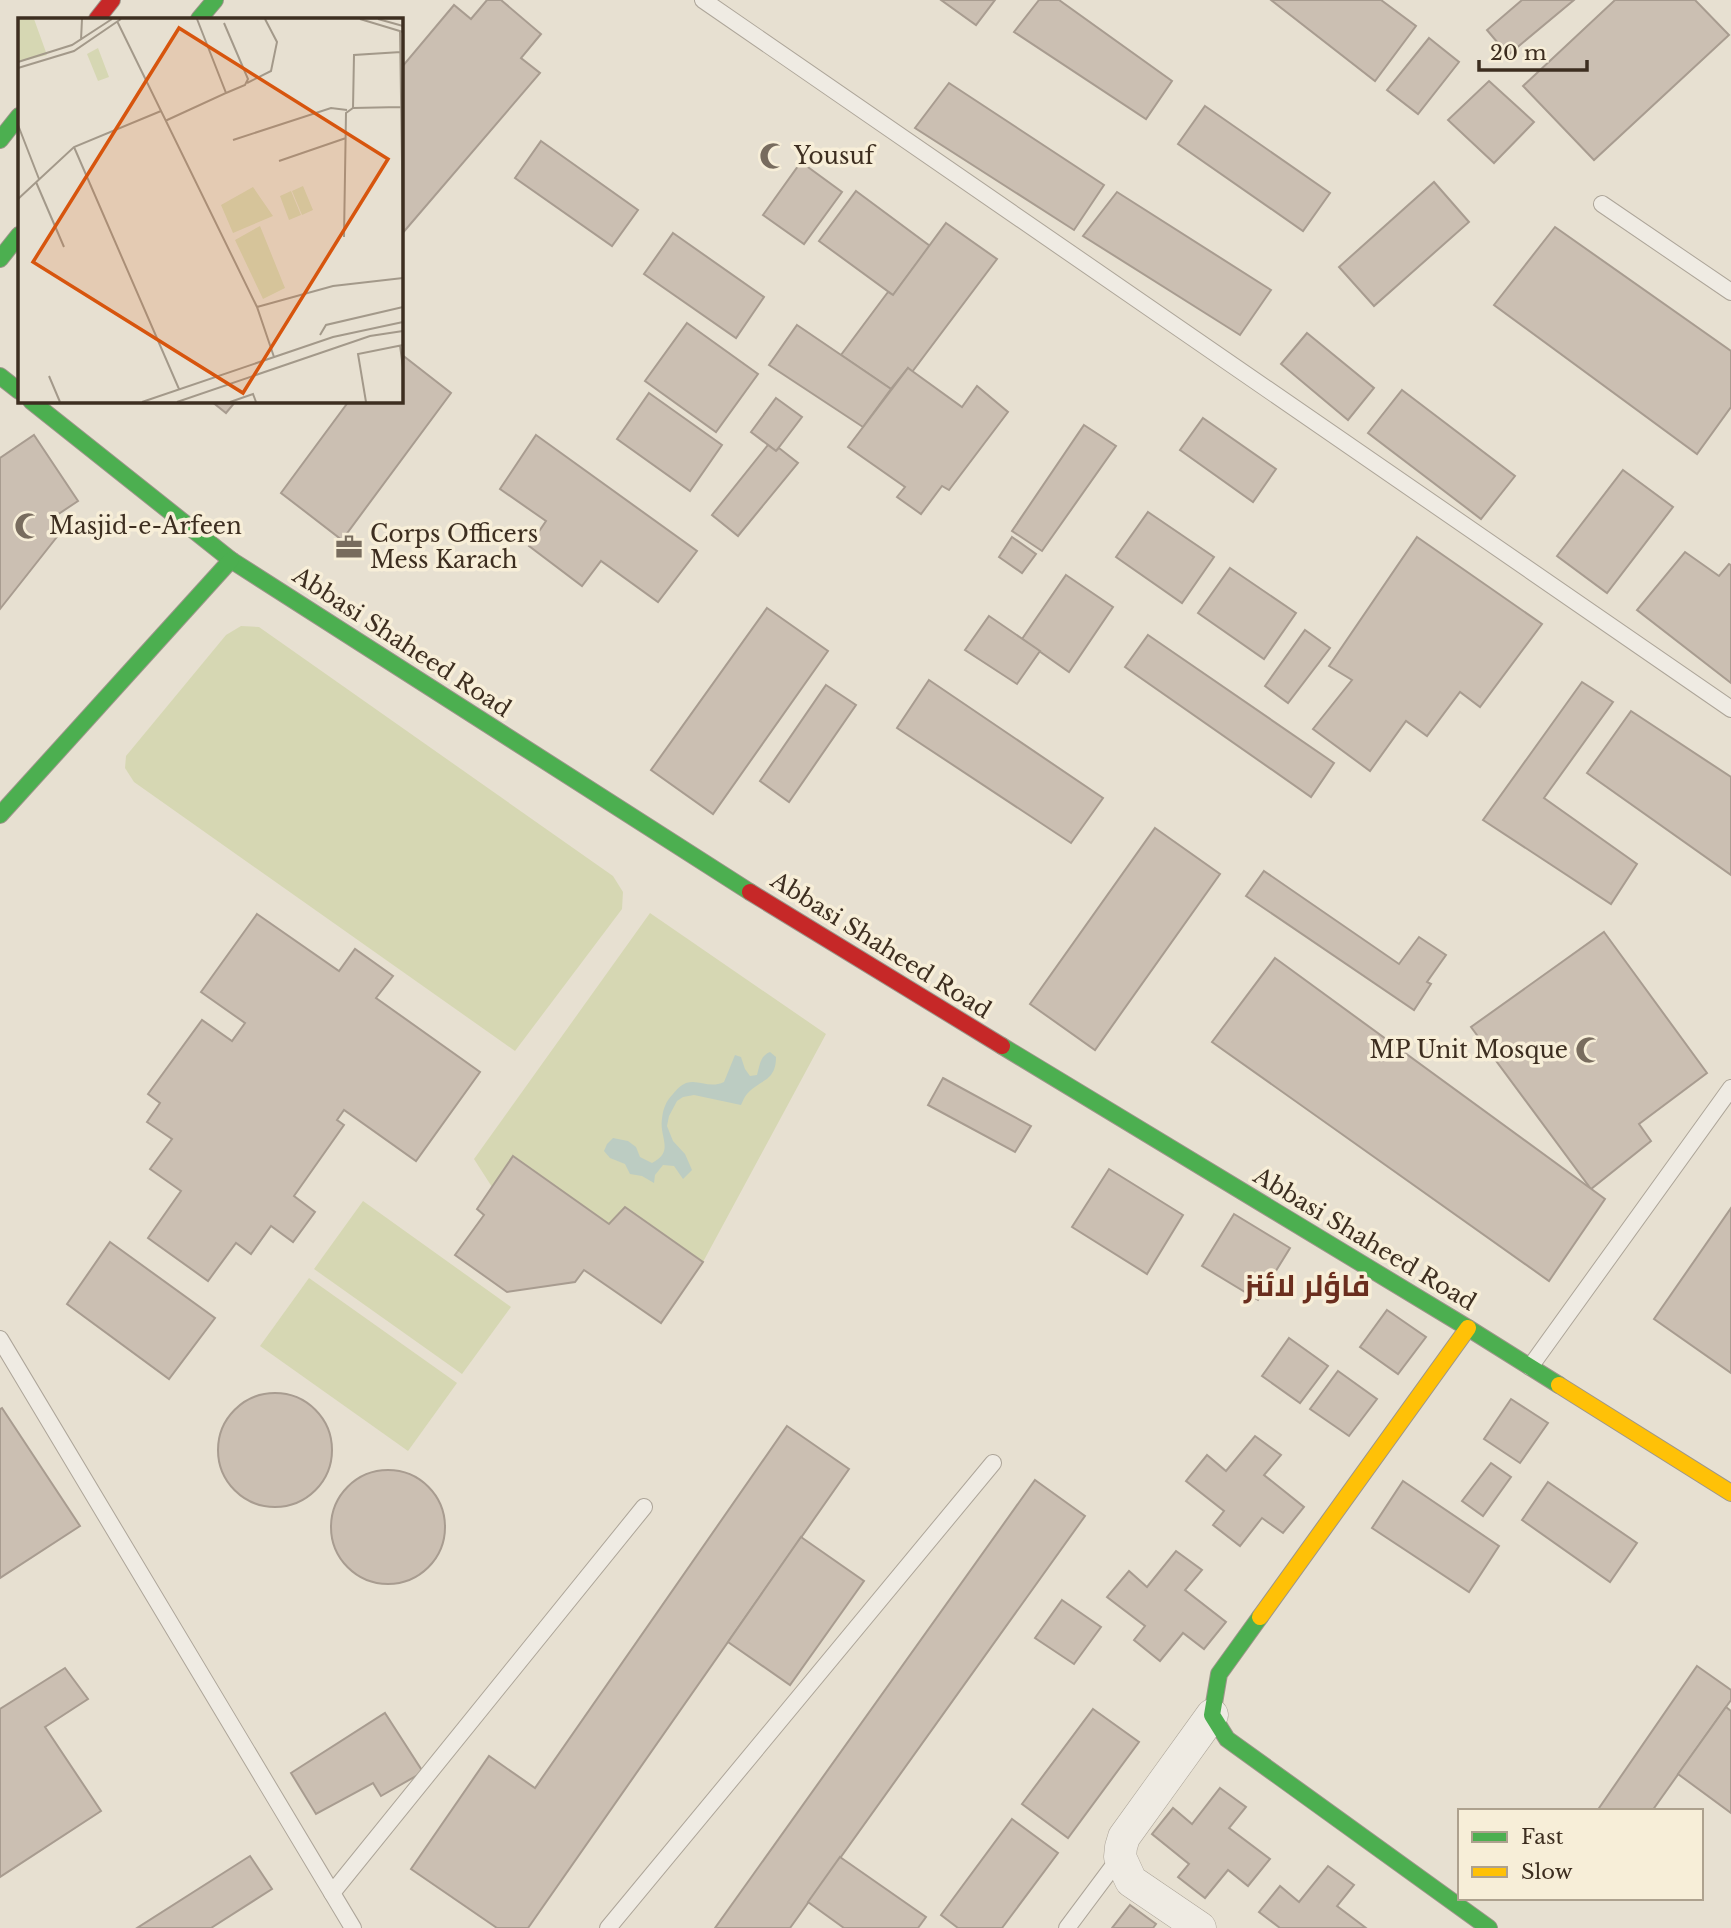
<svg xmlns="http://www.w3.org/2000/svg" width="1731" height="1928" viewBox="0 0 1731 1928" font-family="'Libre Baskerville',Cairo,serif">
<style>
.green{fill:#d6d7b3}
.water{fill:#bcccc2}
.building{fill:#cbbfb2;stroke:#a89c90;stroke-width:2}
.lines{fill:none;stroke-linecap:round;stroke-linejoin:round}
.lane-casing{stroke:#ada599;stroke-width:18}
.street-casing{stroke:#ada599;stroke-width:33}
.fast-casing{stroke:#9c958a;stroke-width:18}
.slow-casing{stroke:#9c958a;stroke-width:18}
.jam-casing{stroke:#9c958a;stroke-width:18}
.lane{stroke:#efebe3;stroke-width:16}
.street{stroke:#efebe3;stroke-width:32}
.fast{stroke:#4caf50;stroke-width:16}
.slow{stroke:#ffc107;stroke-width:16}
.jam{stroke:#c62828;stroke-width:16}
.labels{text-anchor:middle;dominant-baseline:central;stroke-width:7;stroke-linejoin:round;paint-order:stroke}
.poi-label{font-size:23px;fill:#3d2e20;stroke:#f7eed8;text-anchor:start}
.street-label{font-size:23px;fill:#3d2e20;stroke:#f7eed8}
.district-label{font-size:30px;font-weight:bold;fill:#6b2e1e;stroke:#f7eed8}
.inset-road{fill:none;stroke:#a3998a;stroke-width:2}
.view{fill:#d7550e;fill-opacity:0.15;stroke:#d7550e;stroke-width:3.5}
.inset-edge{fill:none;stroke:#3d2e20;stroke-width:3.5}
</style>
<rect width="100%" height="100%" fill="#e7e0d1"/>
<g class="green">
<path d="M241 626 259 627 613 876 623 892 622 909 515 1051 134 782 125 768 126 756 226 635Z"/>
<path d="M650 913 826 1034 703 1262 625 1207 609 1224 514 1157 492 1187 474 1159Z"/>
<path d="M363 1201 511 1307 462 1374 314 1269Z"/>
<path d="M309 1278 457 1383 408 1451 260 1346Z"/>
</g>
<path class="water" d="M770 1052 776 1057C776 1082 760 1079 747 1094 744 1097 743 1101 741 1105L694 1095 683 1097 677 1101 669 1116 667 1126 673 1141 685 1154 692 1170 683 1179 674 1166 663 1165 655 1175 654 1183 642 1176 630 1174 625 1164 610 1158 604 1151 607 1144 613 1138 628 1141 636 1147 640 1157 652 1163C675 1151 659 1138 662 1119 663 1109 666 1101 673 1094 676 1090 681 1085 686 1083 699 1079 709 1089 724 1082L735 1055 741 1057 745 1069 750 1076 757 1075C760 1065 760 1056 770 1052Z"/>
<g class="building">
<path d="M487 0H501L541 34 521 58 540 73 401 235V68L454 5 471 19Z"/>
<path d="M941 0H995L976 25Z"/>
<path d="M1039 0H1059L1172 81 1146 119 1014 32Z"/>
<path d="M1271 0H1381L1416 26 1375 81Z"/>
<path d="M1522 0H1574L1508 55 1487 30Z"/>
<path d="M1615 0H1695L1729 35 1594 160 1523 86Z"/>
<path d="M1429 38 1459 62 1418 114 1387 90Z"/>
<path d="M1489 81 1534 122 1494 163 1448 120Z"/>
<path d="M949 83 1104 185 1074 230 915 128Z"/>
<path d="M1205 106 1330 193 1303 231 1178 144Z"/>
<path d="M541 141 638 210 612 246 515 178Z"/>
<path d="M801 162 842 192 804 244 763 215Z"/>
<path d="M1434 182 1469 222 1374 306 1339 267Z"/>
<path d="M856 191 930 246 893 295 819 241Z"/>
<path d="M1117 192 1271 290 1240 335 1083 236Z"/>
<path d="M946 223 997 259 912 372 908 368 891 389 841 355 888 292 893 295Z"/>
<path d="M1555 227 1731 351V407L1697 454 1494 305Z"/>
<path d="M673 233 764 297 736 338 644 274Z"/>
<path d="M687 323 758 374 716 432 645 381Z"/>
<path d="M797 325 891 389 863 427 769 365Z"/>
<path d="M1307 333 1374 388 1348 420 1281 364Z"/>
<path d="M401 354 451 393 342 540 281 493 349 401H401Z"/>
<path d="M908 368 962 407 977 386 1008 412 949 490 942 486 921 514 897 497 905 487 848 447Z"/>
<path d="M1402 390 1515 476 1481 519 1368 433Z"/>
<path d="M649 393 722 445 690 491 617 439Z"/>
<path d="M776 398 802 417 776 451 751 432Z"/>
<path d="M211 401H236L226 413Z"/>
<path d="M1203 418 1276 469 1253 502 1180 450Z"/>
<path d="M1084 425 1116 446 1042 551 1012 531Z"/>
<path d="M34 435 78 501 51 519 60 533 0 609V458Z"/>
<path d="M536 435 697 551 658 602 601 561 582 586 529 546 546 521 500 489Z"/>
<path d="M768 445 776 451 779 448 798 463 738 536 712 515Z"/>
<path d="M1623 470 1673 507 1607 593 1557 556Z"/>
<path d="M1148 512 1214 557 1182 603 1116 557Z"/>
<path d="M1012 537 1036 554 1022 573 999 557Z"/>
<path d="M1417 537 1542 624 1480 707 1460 692 1427 736 1406 721 1370 771 1313 729 1352 680 1329 666Z"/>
<path d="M1685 552 1719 576 1729 564 1731 565V683L1637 610Z"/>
<path d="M1230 568 1296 613 1264 659 1198 613Z"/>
<path d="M1066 575 1113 607 1069 672 1022 639Z"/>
<path d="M767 608 828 651 713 814 651 770Z"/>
<path d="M989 616 1040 651 1017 684 965 650Z"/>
<path d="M1305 630 1330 648 1288 703 1265 686Z"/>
<path d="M1148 635 1334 763 1311 797 1125 667Z"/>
<path d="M929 680 1103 798 1071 843 897 728Z"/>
<path d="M1582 682 1613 702 1544 798 1637 864 1611 904 1483 820Z"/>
<path d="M826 685 856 705 789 802 760 781Z"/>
<path d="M1631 711 1731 777V875L1587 773Z"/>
<path d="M1155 828 1220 874 1095 1050 1030 1004Z"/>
<path d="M1264 871 1399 964 1419 937 1446 955 1427 982 1431 984 1414 1010 1246 896Z"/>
<path d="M257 914 339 971 355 949 393 976 376 998 480 1072 416 1161 344 1110 337 1120 344 1125 294 1196 315 1212 293 1242 271 1226 251 1254 236 1243 208 1281 148 1238 181 1191 150 1169 172 1139 147 1122 160 1103 148 1094 202 1020 232 1041 245 1023 201 992Z"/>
<path d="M1604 932 1707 1073 1639 1124 1651 1141 1591 1189 1471 1027Z"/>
<path d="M1275 958 1605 1199 1549 1281 1212 1042Z"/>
<path d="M943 1078 1031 1126 1015 1152 928 1105Z"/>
<path d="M513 1156 609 1224 625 1207 703 1262 661 1323 584 1270 575 1282 507 1292 455 1255 484 1215 477 1209Z"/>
<path d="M1109 1169 1183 1215 1147 1274 1072 1227Z"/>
<path d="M1731 1208V1373L1654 1319Z"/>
<path d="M1234 1214 1290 1248 1258 1300 1202 1266Z"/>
<path d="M110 1242 215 1318 169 1379 67 1304Z"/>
<path d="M1387 1310 1426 1337 1398 1374 1360 1347Z"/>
<path d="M1289 1338 1328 1366 1300 1403 1262 1376Z"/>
<path d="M1338 1371 1377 1399 1349 1436 1310 1409Z"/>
<circle cx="275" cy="1450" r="57"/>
<path d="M1511 1399 1548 1423 1520 1463 1484 1439Z"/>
<path d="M2 1408 80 1526 0 1578V1409Z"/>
<path d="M787 1426 849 1469 528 1928H497L411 1869 489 1756 535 1788Z"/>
<path d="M1255 1436 1281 1455 1264 1475 1304 1507 1283 1533 1262 1518 1240 1546 1213 1525 1224 1511 1186 1481 1207 1455 1226 1471Z"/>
<path d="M1491 1463 1511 1477 1483 1516 1462 1501Z"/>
<circle cx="388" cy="1527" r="57"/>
<path d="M1035 1480 1085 1516 790 1928H715Z"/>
<path d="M1403 1481 1499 1546 1469 1592 1372 1528Z"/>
<path d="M1548 1482 1637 1543 1610 1582 1522 1520Z"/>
<path d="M801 1537 864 1581 790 1685 728 1642Z"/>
<path d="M1176 1551 1202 1570 1185 1590 1226 1622 1204 1649 1183 1633 1160 1661 1134 1640 1145 1626 1107 1597 1129 1571 1147 1587Z"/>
<path d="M1062 1600 1101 1627 1074 1664 1035 1638Z"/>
<path d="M1697 1666 1731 1690V1700L1726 1707 1652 1811H1597Z"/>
<path d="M65 1668 88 1699 45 1727 101 1811 0 1877V1709Z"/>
<path d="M1726 1707 1731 1711V1813L1678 1774Z"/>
<path d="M1093 1709 1139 1742 1068 1838 1022 1804Z"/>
<path d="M385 1713 423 1772 381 1796 373 1783 316 1814 291 1773Z"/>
<path d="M1220 1788 1246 1807 1229 1828 1270 1859 1248 1886 1228 1870 1205 1898 1178 1877 1189 1864 1152 1834 1173 1808 1192 1824Z"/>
<path d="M1012 1819 1058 1853 1002 1928H958L941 1915Z"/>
<path d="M250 1856 272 1889 211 1928H137Z"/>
<path d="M840 1857 926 1917 918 1928H844L808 1902Z"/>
<path d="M1328 1866 1354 1885 1337 1906 1366 1928H1280L1259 1912 1280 1886 1299 1902Z"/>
<path d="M1130 1905 1156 1924 1153 1928H1112Z"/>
</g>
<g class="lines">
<defs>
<g id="lane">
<path d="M703 0 1731 709"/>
<path d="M1602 204 1731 292"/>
<path d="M0 1339 353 1928"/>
<path d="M1530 1367 1731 1088"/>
<path d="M332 1893 644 1507"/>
<path d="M608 1928 993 1463"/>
<path d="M1067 1928 1120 1857"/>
</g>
<path id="street" d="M1200 1928 1131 1881 1120 1857 1121 1847 1124 1837 1212 1715"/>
<g id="fast">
<path d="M199 19 215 0"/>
<path d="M0 140 19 116"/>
<path d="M0 259 19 235"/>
<path d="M0 376 19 391"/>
<path d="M31 401 231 560 750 892"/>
<path d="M0 815 231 560"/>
<path d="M1002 1046 1468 1328 1559 1385"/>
<path d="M1260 1617 1219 1674 1212 1715 1227 1739 1489 1928"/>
</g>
<g id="slow">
<path d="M1559 1385 1731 1493"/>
<path d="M1260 1617 1468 1328"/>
</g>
<g id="jam">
<path d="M97 19 112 0"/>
<path d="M750 892 1002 1046"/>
</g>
</defs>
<use href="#lane" class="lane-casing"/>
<use href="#street" class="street-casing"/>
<use href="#fast" class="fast-casing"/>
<use href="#slow" class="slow-casing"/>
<use href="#jam" class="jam-casing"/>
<use href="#lane" class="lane"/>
<use href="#street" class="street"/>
<use href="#fast" class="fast"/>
<use href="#slow" class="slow"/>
<use href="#jam" class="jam"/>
</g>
<defs>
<symbol id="mosque-bare" viewBox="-9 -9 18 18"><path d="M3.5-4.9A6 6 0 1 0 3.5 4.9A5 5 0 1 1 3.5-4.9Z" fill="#786c5e" stroke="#f7eed8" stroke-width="2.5" paint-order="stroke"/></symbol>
<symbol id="office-bare" viewBox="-9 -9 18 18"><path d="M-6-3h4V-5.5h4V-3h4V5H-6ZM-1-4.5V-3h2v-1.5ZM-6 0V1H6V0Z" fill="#786c5e" stroke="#f7eed8" stroke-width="2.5" paint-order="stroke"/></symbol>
</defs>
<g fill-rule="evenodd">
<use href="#mosque-bare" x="754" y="137" width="38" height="38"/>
<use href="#mosque-bare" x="9" y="507" width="38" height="38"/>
<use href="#office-bare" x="330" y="528" width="38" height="38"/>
<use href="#mosque-bare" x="1570" y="1031" width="38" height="38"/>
</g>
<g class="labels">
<g class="poi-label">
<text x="794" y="156">Yousuf</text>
<text x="49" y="526">Masjid-e-Arfeen</text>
<text x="370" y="534">Corps Officers<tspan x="370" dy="26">Mess Karach</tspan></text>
<text x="1568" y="1050" text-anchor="end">MP Unit Mosque</text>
</g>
<g class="street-label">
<text transform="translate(402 642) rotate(33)">Abbasi Shaheed Road</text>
<text transform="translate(881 945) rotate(32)">Abbasi Shaheed Road</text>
<text transform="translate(1365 1239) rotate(31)">Abbasi Shaheed Road</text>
</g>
<g class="district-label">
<text x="1307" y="1285">فاؤلر لائنز</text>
</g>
</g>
<g transform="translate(18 18)">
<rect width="385" height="385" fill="#e7e0d1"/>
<path d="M0 1H16L29 37 0 44ZM80 30 91 59 80 63 69 36ZM285 168 295 192 284 197 274 173ZM235 169 255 198 215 215 203 187ZM273 173 283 197 271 202 262 178ZM242 208 267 270 245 281 217 222Z" fill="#d6d7b3"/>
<path class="inset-road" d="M342 1 385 14M360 1 385 8M99 3 239 289 256 339M206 5 230 61 227 67 208 75M382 13 385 209M63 22 64 1M0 44 54 27 94 1M0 50 56 33 103 1M229 65 253 53 259 24 247 1M335 90 336 37 383 34M147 103 208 75 179 1M0 107 21 161M215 122 313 90 329 92M56 129 161 371M261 143 328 120M18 164 46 229M0 181 56 129 143 93M326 219 328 95 335 90 383 89M239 289 315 268 385 260M302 317 308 307 385 289M382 327 385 350M31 358 42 384M124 384 315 319 385 304M159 384 352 318 385 313M212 384 235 376 238 384M348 384 340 336 385 327"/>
<path class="view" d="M161 10 370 141 225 375 15 244Z"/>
<rect width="385" height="385" class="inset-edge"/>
</g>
<rect x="1458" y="1809" width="245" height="91" fill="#f7eed8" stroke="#ada18e" stroke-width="2"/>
<rect x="1472" y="1832" width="35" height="10" fill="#4caf50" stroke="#ada18e" stroke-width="2"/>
<text x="1521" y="1844" font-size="21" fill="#3d2e20">Fast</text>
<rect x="1472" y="1867" width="35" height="10" fill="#ffc107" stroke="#ada18e" stroke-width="2"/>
<text x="1521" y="1879" font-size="21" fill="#3d2e20">Slow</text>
<path d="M1479 60v10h108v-10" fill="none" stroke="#3d2e20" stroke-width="3.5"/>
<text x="1490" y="60" font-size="21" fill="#3d2e20" stroke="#f7eed8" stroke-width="5" paint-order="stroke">20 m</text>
</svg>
